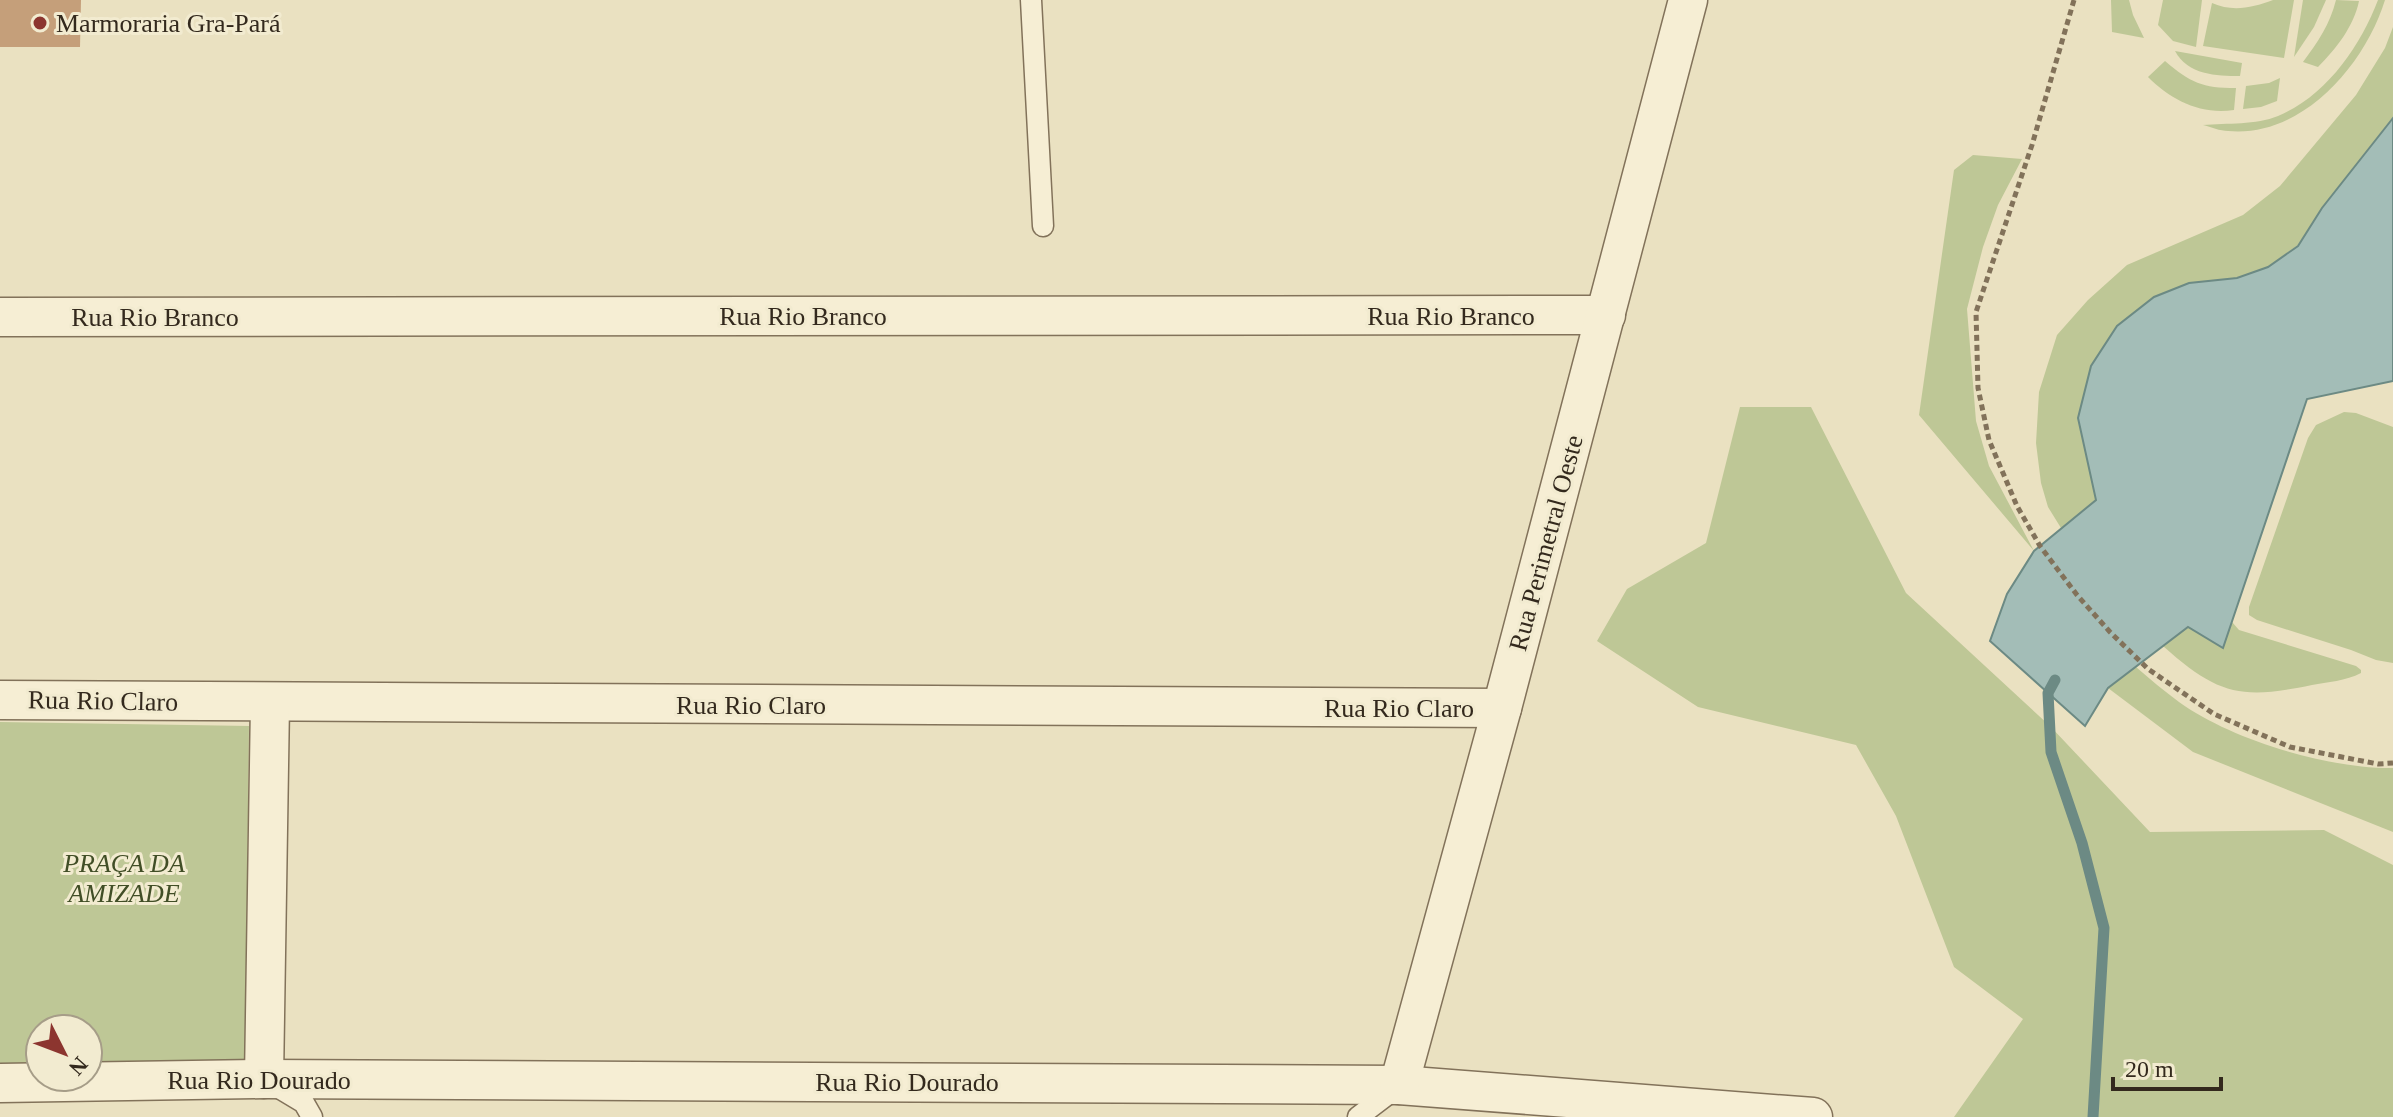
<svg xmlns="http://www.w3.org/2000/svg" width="2393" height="1117" viewBox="0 0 2393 1117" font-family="'Times New Roman',serif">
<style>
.green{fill:#bec796}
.water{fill:#a3bdb7;stroke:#6c8a84;stroke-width:2}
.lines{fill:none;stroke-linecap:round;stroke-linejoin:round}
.stream{stroke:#6c8a84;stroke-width:11}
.building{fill:#c59f7a}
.lane-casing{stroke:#82725a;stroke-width:23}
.street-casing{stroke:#82725a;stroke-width:41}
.path{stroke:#82725a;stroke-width:5;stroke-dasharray:6 4;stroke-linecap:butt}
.lane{stroke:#f6eed4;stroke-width:20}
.street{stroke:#f6eed4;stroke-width:38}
.poi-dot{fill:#8c352f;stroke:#f2ebd0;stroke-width:3}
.labels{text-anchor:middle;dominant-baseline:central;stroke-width:6;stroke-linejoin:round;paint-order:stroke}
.poi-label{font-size:26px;fill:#33291d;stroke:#f2ebd0;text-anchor:start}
.street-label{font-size:26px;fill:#33291d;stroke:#f2ebd0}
.park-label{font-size:26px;font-style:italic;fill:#414e26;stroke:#f2ebd0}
</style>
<rect width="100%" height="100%" fill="#eae1c1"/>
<g class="green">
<path d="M2111 0H2129L2133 15 2144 38 2112 32Z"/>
<path d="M2163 0H2202L2196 47 2173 41 2158 25Z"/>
<path d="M2273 0H2294L2284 58 2203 46 2212 3C2232 12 2252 8 2273 0Z"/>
<path d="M2303 0H2326L2314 27 2294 57Z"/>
<path d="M2336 0 2359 1C2354 26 2336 49 2318 67L2303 62C2318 42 2330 24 2336 0Z"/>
<path d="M2378 0H2385C2365 65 2302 138 2228 131 2220 131 2211 127 2203 125 2227 123 2256 125 2278 116 2326 96 2360 47 2378 0Z"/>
<path d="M2393 27V118L2322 208 2298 245 2268 267 2237 278 2189 283 2078 418 2097 500 2061 528 2048 507 2041 483 2036 443 2039 392 2057 335 2088 300 2127 265 2243 215 2280 186 2356 95 2385 48Z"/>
<path d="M2175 51 2242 63 2240 76C2216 76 2188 75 2175 51Z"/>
<path d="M2165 61C2191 83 2202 88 2236 88L2234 110C2200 115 2171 100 2148 77Z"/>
<path d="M2280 78 2277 101 2261 107 2243 109 2246 86 2269 83Z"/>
<path d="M1973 155 2022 159 1998 205 1983 247 1967 309 1976 421 1989 466 2034 551 1919 415 1954 170Z"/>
<path d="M1740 407H1811L1906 593 2050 726 2150 832 2324 830 2393 865V1117H1954L2023 1019 1954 967 1896 816 1856 745 1698 707 1597 641 1627 589 1706 543Z"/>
<path d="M2344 412 2356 413 2393 427V663L2376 660 2351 650 2257 620 2249 615V607L2308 438 2316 425Z"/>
<path d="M2232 622 2239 630 2356 666 2361 670V673C2346 681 2327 682 2312 685 2241 700 2218 695 2163 646L2188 627 2223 648Z"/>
<path d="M2136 667C2150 679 2164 691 2179 702 2232 740 2328 769 2393 768V832L2193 752 2108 688Z"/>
<path d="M0 722 249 726 245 1074H88V1029H40V1074H0Z"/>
</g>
<path class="water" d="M2393 118V381L2307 399 2223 648 2188 627 2108 688 2085 726 1990 641 2007 594 2034 551 2096 500 2078 418 2091 366 2117 326 2154 297 2189 283 2237 278 2268 267 2298 246 2322 208Z"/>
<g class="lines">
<path class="stream" d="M2055 680 2048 693 2051 752 2082 843 2104 928 2093 1117"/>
</g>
<path class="building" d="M0 0H81L80 47H0Z"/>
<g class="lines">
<defs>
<g id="lane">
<path d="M1031 0 1043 226"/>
<path d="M274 1085 304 1103 312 1117"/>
<path d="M1358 1117 1396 1088"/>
</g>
<g id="street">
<path d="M0 317 1606 315"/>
<path d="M0 700 1502 708"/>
<path d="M264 1079 270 703"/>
<path d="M0 1083 264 1079 1399 1085 1813 1117"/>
<path d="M1399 1085 1502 708 1688 0"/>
</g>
</defs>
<use href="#lane" class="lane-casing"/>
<use href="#street" class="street-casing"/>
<path class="path" d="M2074 0 2032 145 1976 312 1978 388 1989 440 2017 506 2040 546 2077 595 2110 632 2148 669 2214 714 2290 747 2378 764 2393 763"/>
<use href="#lane" class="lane"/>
<use href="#street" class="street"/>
</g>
<circle class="poi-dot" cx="40" cy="23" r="8"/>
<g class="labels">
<g class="poi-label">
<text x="56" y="23">Marmoraria Gra-Pará</text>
</g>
<g class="street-label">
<text x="803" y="316">Rua Rio Branco</text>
<text x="1451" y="316">Rua Rio Branco</text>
<text x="155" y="317">Rua Rio Branco</text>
<text transform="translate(1546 543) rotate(-75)">Rua Perimetral Oeste</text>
<text transform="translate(103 701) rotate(1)">Rua Rio Claro</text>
<text x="751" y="705">Rua Rio Claro</text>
<text x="1399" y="708">Rua Rio Claro</text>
<text x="259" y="1080">Rua Rio Dourado</text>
<text x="907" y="1082">Rua Rio Dourado</text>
</g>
<g class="park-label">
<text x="124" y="863">PRAÇA DA<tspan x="124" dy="30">AMIZADE</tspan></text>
</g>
</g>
<g transform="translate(64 1053) rotate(132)"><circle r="38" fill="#f2ebd0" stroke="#a69d88" stroke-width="2"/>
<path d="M0-6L14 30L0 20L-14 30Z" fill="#8c352f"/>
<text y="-12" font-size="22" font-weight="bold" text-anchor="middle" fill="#33291d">N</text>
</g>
<path d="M2113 1077v12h108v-12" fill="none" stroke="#33291d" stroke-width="4"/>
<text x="2125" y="1077" font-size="24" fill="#33291d" stroke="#f2ebd0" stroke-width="6" paint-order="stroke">20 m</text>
</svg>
